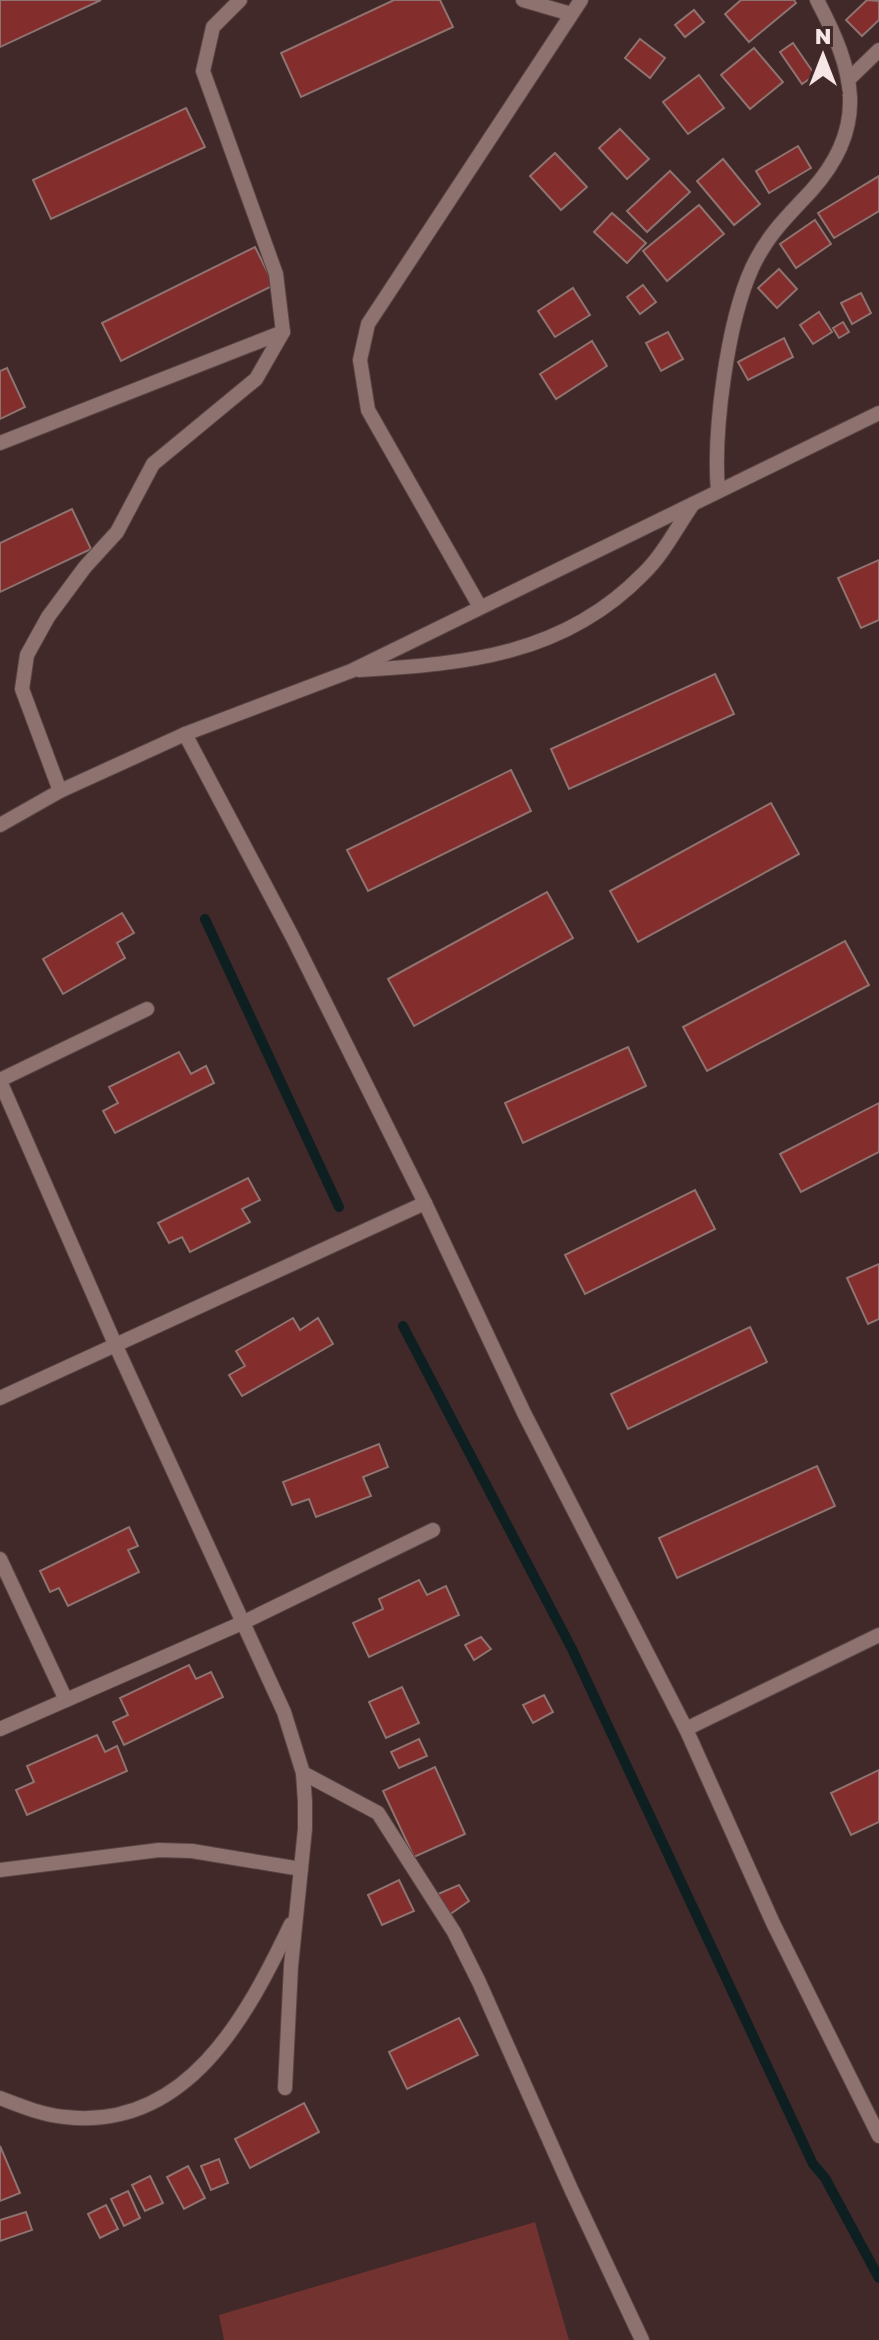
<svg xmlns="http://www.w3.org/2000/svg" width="879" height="2340" viewBox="0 0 879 2340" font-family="'Golos Text',sans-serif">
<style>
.green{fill:#713230}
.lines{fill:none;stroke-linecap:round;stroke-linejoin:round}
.stream{stroke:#0e1f21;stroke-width:10}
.building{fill:#832d2c;stroke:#8e7370;stroke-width:2}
.service-casing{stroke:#584543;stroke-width:16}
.service{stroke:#8d7270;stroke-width:14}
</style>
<rect width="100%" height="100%" fill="#402928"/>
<path class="green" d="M535 2222 569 2340H224L219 2315Z"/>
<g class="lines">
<g class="stream">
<path d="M205 919 339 1207"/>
<path d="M403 1326 572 1649 813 2164 825 2178 879 2278"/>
</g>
</g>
<g class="building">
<path d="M0 0H101L0 47Z"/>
<path d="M394 0H440L453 27 301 97 281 53Z"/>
<path d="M741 0H794L796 3 749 42 725 14Z"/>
<path d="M867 0 879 1V20L862 36 846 20Z"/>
<path d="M694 10 704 22 685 37 675 25Z"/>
<path d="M640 39 665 58 650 78 625 58Z"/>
<path d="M793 43 815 75 802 84 780 52Z"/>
<path d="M754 48 783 82 750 109 721 75Z"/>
<path d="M699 75 724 108 688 134 663 102Z"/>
<path d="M186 108 205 147 51 219 33 180Z"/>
<path d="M620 129 649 159 627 179 599 148Z"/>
<path d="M798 146 811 168 769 193 756 171Z"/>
<path d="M555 153 587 187 561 210 530 176Z"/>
<path d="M723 159 760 204 734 225 697 181Z"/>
<path d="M670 171 690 192 647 232 627 211Z"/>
<path d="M879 176V211L834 238 818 213Z"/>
<path d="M699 205 724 234 667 281 643 251Z"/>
<path d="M612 213 646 243 627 263 594 232Z"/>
<path d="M815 220 831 244 796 268 780 244Z"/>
<path d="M255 247 274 285 121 361 102 323Z"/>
<path d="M779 269 797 289 777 308 758 288Z"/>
<path d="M643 285 656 302 640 314 627 297Z"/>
<path d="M573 288 590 315 555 337 538 311Z"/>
<path d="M861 293 871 313 852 324 841 303Z"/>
<path d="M819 312 832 332 813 344 800 325Z"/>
<path d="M843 322 849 332 839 338 833 328Z"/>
<path d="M668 332 683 359 661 371 646 343Z"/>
<path d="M784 338 793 357 748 380 738 362Z"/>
<path d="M592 341 607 366 556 399 540 374Z"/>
<path d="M7 368 25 407 0 419V371Z"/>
<path d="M72 509 91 549 0 592V543Z"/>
<path d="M879 560V620L861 628 838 578Z"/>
<path d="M715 674 734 714 569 789 551 749Z"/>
<path d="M511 770 531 811 368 891 347 850Z"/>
<path d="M771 803 799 854 638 942 610 891Z"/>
<path d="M547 892 573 938 414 1026 388 979Z"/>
<path d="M122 913 134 933 117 943 125 958 63 994 43 959Z"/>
<path d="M845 941 869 985 707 1071 683 1027Z"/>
<path d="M628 1047 646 1086 523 1143 505 1103Z"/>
<path d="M179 1052 191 1074 206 1066 214 1083 115 1133 103 1111 118 1103 109 1087Z"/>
<path d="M879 1103V1152L801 1192 780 1154Z"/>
<path d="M248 1178 260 1200 242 1209 250 1222 190 1252 182 1237 169 1243 158 1223Z"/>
<path d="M695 1190 715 1229 585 1294 565 1255Z"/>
<path d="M879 1264V1319L868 1324 847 1278Z"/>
<path d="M293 1318 300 1330 318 1318 333 1344 242 1396 229 1375 245 1366 236 1351Z"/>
<path d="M750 1327 767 1362 628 1429 611 1394Z"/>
<path d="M379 1444 388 1467 363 1477 371 1496 316 1517 309 1499 292 1505 283 1482Z"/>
<path d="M817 1466 835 1506 677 1578 659 1538Z"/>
<path d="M129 1527 138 1546 128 1550 139 1572 68 1606 59 1588 50 1592 40 1571Z"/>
<path d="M419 1580 427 1595 446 1586 459 1615 369 1657 353 1623 383 1609 379 1599Z"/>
<path d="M481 1637 491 1649 474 1660 465 1645Z"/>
<path d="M189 1665 196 1679 211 1672 223 1697 124 1745 113 1722 128 1715 120 1698Z"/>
<path d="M402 1687 419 1723 386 1738 369 1702Z"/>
<path d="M544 1695 553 1712 533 1723 523 1705Z"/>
<path d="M97 1735 105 1752 117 1746 127 1771 27 1815 16 1790 34 1782 27 1766Z"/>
<path d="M419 1739 427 1756 399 1768 391 1752Z"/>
<path d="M435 1767 465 1834 414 1857 383 1791Z"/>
<path d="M879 1770V1822L851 1835 831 1793Z"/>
<path d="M399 1880 414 1911 382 1925 368 1895Z"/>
<path d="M459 1885 469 1901 449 1915 438 1894Z"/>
<path d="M459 2018 478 2055 407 2089 389 2052Z"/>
<path d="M304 2103 319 2132 250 2168 235 2139Z"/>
<path d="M0 2146 20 2193 0 2201Z"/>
<path d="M219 2159 228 2183 211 2190 201 2166Z"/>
<path d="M188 2166 205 2198 184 2209 167 2177Z"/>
<path d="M150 2176 163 2203 145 2211 132 2185Z"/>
<path d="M128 2191 140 2218 124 2226 111 2199Z"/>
<path d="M106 2205 118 2229 100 2238 88 2214Z"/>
<path d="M26 2212 32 2230 0 2241V2220Z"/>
</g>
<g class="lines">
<defs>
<g id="service">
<path d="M523 0 571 14"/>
<path d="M849 79 879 50"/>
<path d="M0 443 283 332"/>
<path d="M718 491C713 432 727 323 752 268 768 234 786 218 811 191 870 126 854 70 817 0"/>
<path d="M480 607 368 410 360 360 368 324 581 0"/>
<path d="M359 670C466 664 564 655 643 574 663 555 677 527 693 504"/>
<path d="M185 734 292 936 425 1203 524 1413 686 1729 773 1923 879 2136"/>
<path d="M60 791 22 689 27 655 48 617 85 567 117 532 153 464 256 379 283 332 276 274 203 71 213 27 240 0"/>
<path d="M0 825 60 791 185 734 351 671 879 413"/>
<path d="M0 1080 147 1009"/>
<path d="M0 1081 115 1344 284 1712 303 1773 305 1802V1829L291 1966 285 2088"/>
<path d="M0 1398 425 1203"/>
<path d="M0 1559 66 1700"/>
<path d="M0 1729 242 1623 433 1530"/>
<path d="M686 1729 879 1635"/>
<path d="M303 1773 378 1813 454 1932 479 1982 571 2189 642 2340"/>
<path d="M0 1870 159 1850 192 1851 301 1869"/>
<path d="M0 2098C21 2106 42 2115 65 2117 187 2131 247 2016 291 1924"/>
</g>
</defs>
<use href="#service" class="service-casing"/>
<use href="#service" class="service"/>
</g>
<g transform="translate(823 56)" stroke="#402928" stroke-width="6" paint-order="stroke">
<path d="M0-6L14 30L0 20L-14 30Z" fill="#f6e6e5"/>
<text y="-12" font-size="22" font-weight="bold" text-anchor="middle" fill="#f6e6e5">N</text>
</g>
</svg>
